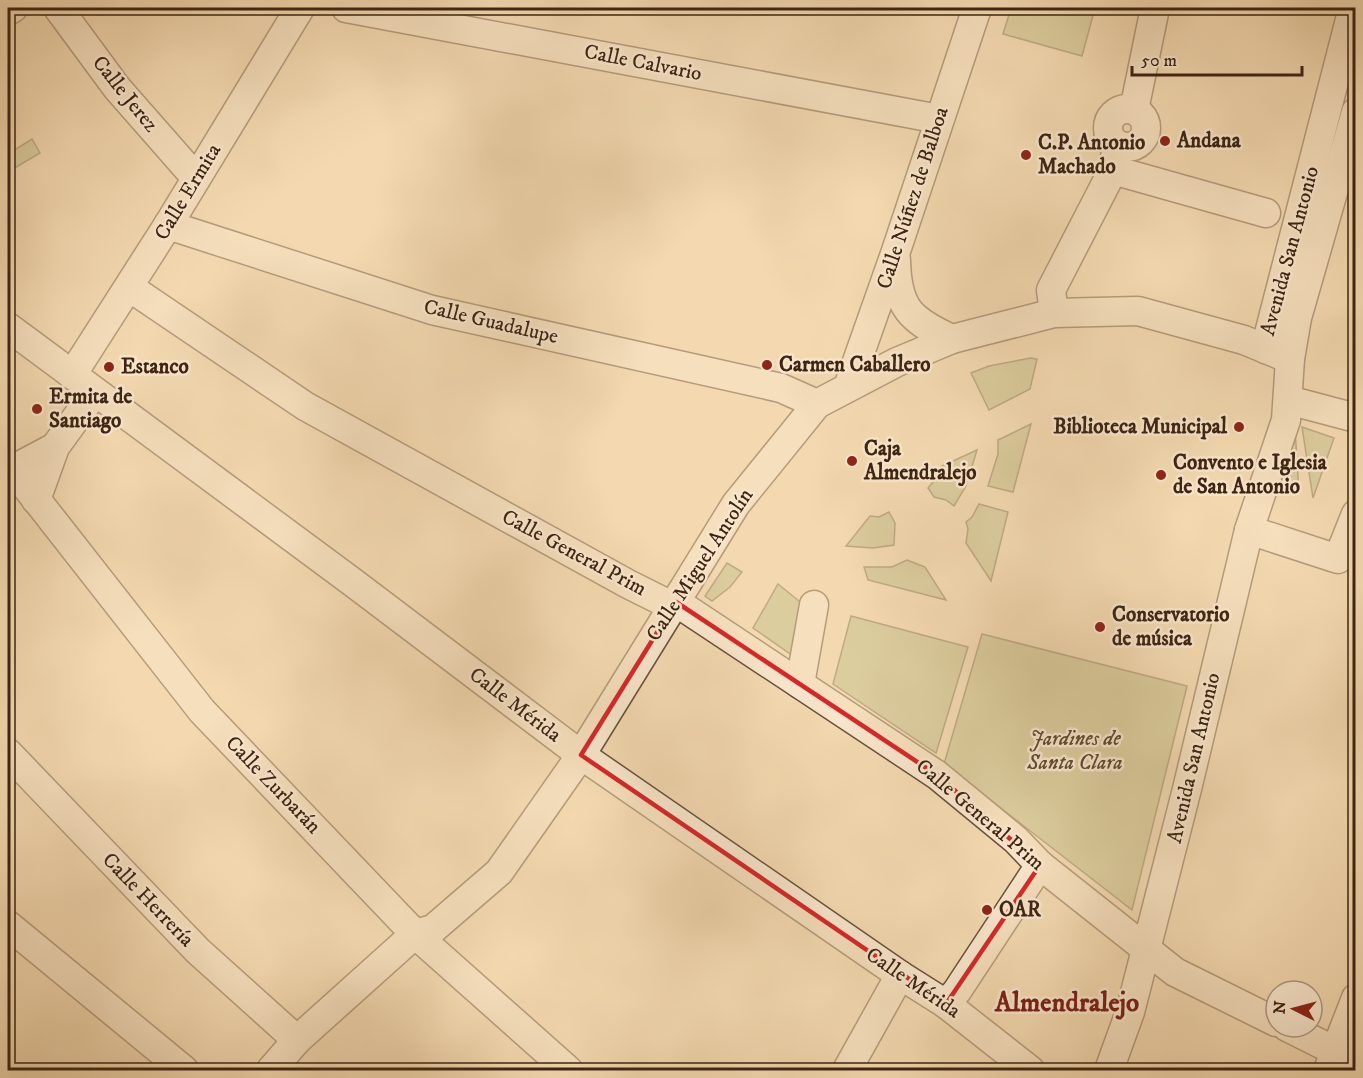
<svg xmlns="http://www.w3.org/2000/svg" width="1363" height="1078" viewBox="0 0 1363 1078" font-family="'IM FELL DW Pica',serif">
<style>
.green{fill:#bfbe88;stroke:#7e714e;stroke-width:1.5}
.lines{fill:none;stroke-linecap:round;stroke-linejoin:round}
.minor-casing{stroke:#6b513a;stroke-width:31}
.minor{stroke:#f8e6cc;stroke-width:28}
.marked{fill:none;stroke:#d62828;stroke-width:4.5;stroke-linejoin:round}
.poi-dot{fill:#8f2418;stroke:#f8e6cc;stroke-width:2}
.labels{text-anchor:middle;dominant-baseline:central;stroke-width:5;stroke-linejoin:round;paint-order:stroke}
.street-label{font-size:21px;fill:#3d2413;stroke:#f8e6cc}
.poi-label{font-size:21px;font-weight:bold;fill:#3d2413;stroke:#f8e6cc;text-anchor:start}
.park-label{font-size:21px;font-style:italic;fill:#5e4a30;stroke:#f8e6cc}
.district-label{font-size:27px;font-weight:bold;fill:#7a1f14;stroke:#f8e6cc}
</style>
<rect width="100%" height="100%" fill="#f4d9b0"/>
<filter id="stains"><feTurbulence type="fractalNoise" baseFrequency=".00333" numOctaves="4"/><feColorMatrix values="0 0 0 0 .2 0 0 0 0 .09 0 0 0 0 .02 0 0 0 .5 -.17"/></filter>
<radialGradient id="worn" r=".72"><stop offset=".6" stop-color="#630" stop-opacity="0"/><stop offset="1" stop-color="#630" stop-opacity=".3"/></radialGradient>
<g class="green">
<path d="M1011 8H1095L1082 56 1003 34Z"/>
<path d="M32 139 40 153 8 172V154Z"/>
<path d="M1031 358 1037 359 1030 389 989 410 971 373 989 366Z"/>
<path d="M1031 424 1013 492 988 486 998 454V440Z"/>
<path d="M1302 427 1334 438 1313 498Z"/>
<path d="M1295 429 1299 493 1277 485Z"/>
<path d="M977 450 966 486 954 506 946 500 934 497 928 488 933 482 940 467Z"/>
<path d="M979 504 1008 512 991 581 966 543 968 529 966 522 972 517Z"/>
<path d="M889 512 895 523 894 545 873 548 846 546 870 516 879 517Z"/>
<path d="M907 560 925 567 946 600 868 580 864 567H892Z"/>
<path d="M727 563 742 572 730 587 712 601 705 596Z"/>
<path d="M778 584 799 601H808L796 658 753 628Z"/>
<path d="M851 616 968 647 936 753 833 684Z"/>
<path d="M982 634 1187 686 1132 910 944 764Z"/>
</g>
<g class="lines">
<defs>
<g id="minor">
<path d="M58 8 117 88 196 178"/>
<path d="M346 8 939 119"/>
<path d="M8 11 13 8"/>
<circle cx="1127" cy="128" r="19"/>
<path d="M1134 110 1155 8"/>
<path d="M1113 170 1266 213"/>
<path d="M168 225 432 310 781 388 817 404"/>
<path d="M896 260C897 308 910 320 952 339"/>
<path d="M129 287 305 406 628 584 668 604 676 602 937 775 1016 840 1040 865 1175 972 1276 1022"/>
<path d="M1054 313 1051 290 1113 170 1117 144"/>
<path d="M8 327 351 581 581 755 900 975 946 1004 1030 1070"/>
<path d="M1265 349 1353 8"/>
<path d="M72 375 168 225 300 8"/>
<path d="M848 387 896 251 977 8"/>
<path d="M1288 400 1356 418"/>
<path d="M55 447 8 472 21 480 202 711 415 934 568 1070"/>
<path d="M36 500 55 447 95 392"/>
<path d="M1249 530 1338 559 1356 514"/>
<path d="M800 684 814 605"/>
<path d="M8 753 198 951 297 1040"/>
<path d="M8 925 184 1070"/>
<path d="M946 1004 957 991 1040 865"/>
<path d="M1287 1027 1335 1051 1356 1058"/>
<path d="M271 1070 297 1040 415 934 433 929 499 872 581 755 736 504 817 404 897 362 952 339 1054 313 1138 311 1244 340 1290 359"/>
<path d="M847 1070 900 975"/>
<path d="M1109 1070 1130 1012 1187 789 1249 530 1286 420 1290 359 1297 318 1356 112"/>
<path d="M1328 1070 1356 998"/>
</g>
</defs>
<use href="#minor" class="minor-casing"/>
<use href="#minor" class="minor"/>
</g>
<path d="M0 0H1363V1078H0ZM676 602 937 775 1040 865 946 1004 581 755Z" fill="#f4d9b0" fill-opacity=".55" fill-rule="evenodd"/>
<path class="marked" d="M676 602 937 775 1040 865 946 1004 581 755Z"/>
<g class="poi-dot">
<circle cx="1165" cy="141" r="6"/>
<circle cx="1026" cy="155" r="6"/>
<circle cx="767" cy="365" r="6"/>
<circle cx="109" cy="367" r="6"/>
<circle cx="37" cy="409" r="6"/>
<circle cx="1239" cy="427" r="6"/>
<circle cx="852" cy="461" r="6"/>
<circle cx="1161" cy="475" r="6"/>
<circle cx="1100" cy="627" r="6"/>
<circle cx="987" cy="910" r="6"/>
</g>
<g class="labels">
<g class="street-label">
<text transform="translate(643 63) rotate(11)">Calle Calvario</text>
<text transform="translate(125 94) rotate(51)">Calle Jerez</text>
<text transform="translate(188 192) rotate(-59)">Calle Ermita</text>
<text transform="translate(913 198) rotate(-72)">Calle Núñez de Balboa</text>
<text transform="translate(1290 251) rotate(-75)">Avenida San Antonio</text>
<text transform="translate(491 322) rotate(13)">Calle Guadalupe</text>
<text transform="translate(574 553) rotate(28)">Calle General Prim</text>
<text transform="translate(700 565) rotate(-57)">Calle Miguel Antolín</text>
<text transform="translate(515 705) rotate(37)">Calle Mérida</text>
<text transform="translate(1194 758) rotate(-77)">Avenida San Antonio</text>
<text transform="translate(273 785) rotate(46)">Calle Zurbarán</text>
<text transform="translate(980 815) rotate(40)">Calle General Prim</text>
<text transform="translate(148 900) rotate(46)">Calle Herrería</text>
<text transform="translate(913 983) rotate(34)">Calle Mérida</text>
</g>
<g class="poi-label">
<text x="1177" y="141">Andana</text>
<text x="1038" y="143">C.P. Antonio<tspan x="1038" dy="24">Machado</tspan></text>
<text x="779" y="365">Carmen Caballero</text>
<text x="121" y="367">Estanco</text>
<text x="49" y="397">Ermita de<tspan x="49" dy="24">Santiago</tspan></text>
<text x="1227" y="427" text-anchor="end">Biblioteca Municipal</text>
<text x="864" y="449">Caja<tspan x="864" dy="24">Almendralejo</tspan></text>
<text x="1173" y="463">Convento e Iglesia<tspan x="1173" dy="24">de San Antonio</tspan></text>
<text x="1112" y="615">Conservatorio<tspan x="1112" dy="24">de música</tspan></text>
<text x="999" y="910">OAR</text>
</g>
<g class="park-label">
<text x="1075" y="739">Jardines de<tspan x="1075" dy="24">Santa Clara</tspan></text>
</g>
<g class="district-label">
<text x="1067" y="1003">Almendralejo</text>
</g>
</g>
<rect width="1363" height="1078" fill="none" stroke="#f4d9b0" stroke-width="30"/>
<rect x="9" y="9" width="1345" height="1060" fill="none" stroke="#3d2413" stroke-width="3"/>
<rect x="15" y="15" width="1333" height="1048" fill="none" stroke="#3d2413" stroke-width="1.5"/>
<g transform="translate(1294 1009) rotate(276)"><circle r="28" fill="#f8e6cc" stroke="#ad9882" stroke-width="1.5"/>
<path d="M0-4.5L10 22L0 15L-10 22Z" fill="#8f2418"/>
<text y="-9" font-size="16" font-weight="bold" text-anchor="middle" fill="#3d2413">N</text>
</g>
<path d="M1132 66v9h170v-9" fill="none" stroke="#3d2413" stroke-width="3"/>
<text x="1141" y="66" font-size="18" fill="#3d2413" stroke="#f8e6cc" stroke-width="4.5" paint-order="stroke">50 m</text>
<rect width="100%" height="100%" filter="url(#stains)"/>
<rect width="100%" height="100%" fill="url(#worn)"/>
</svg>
